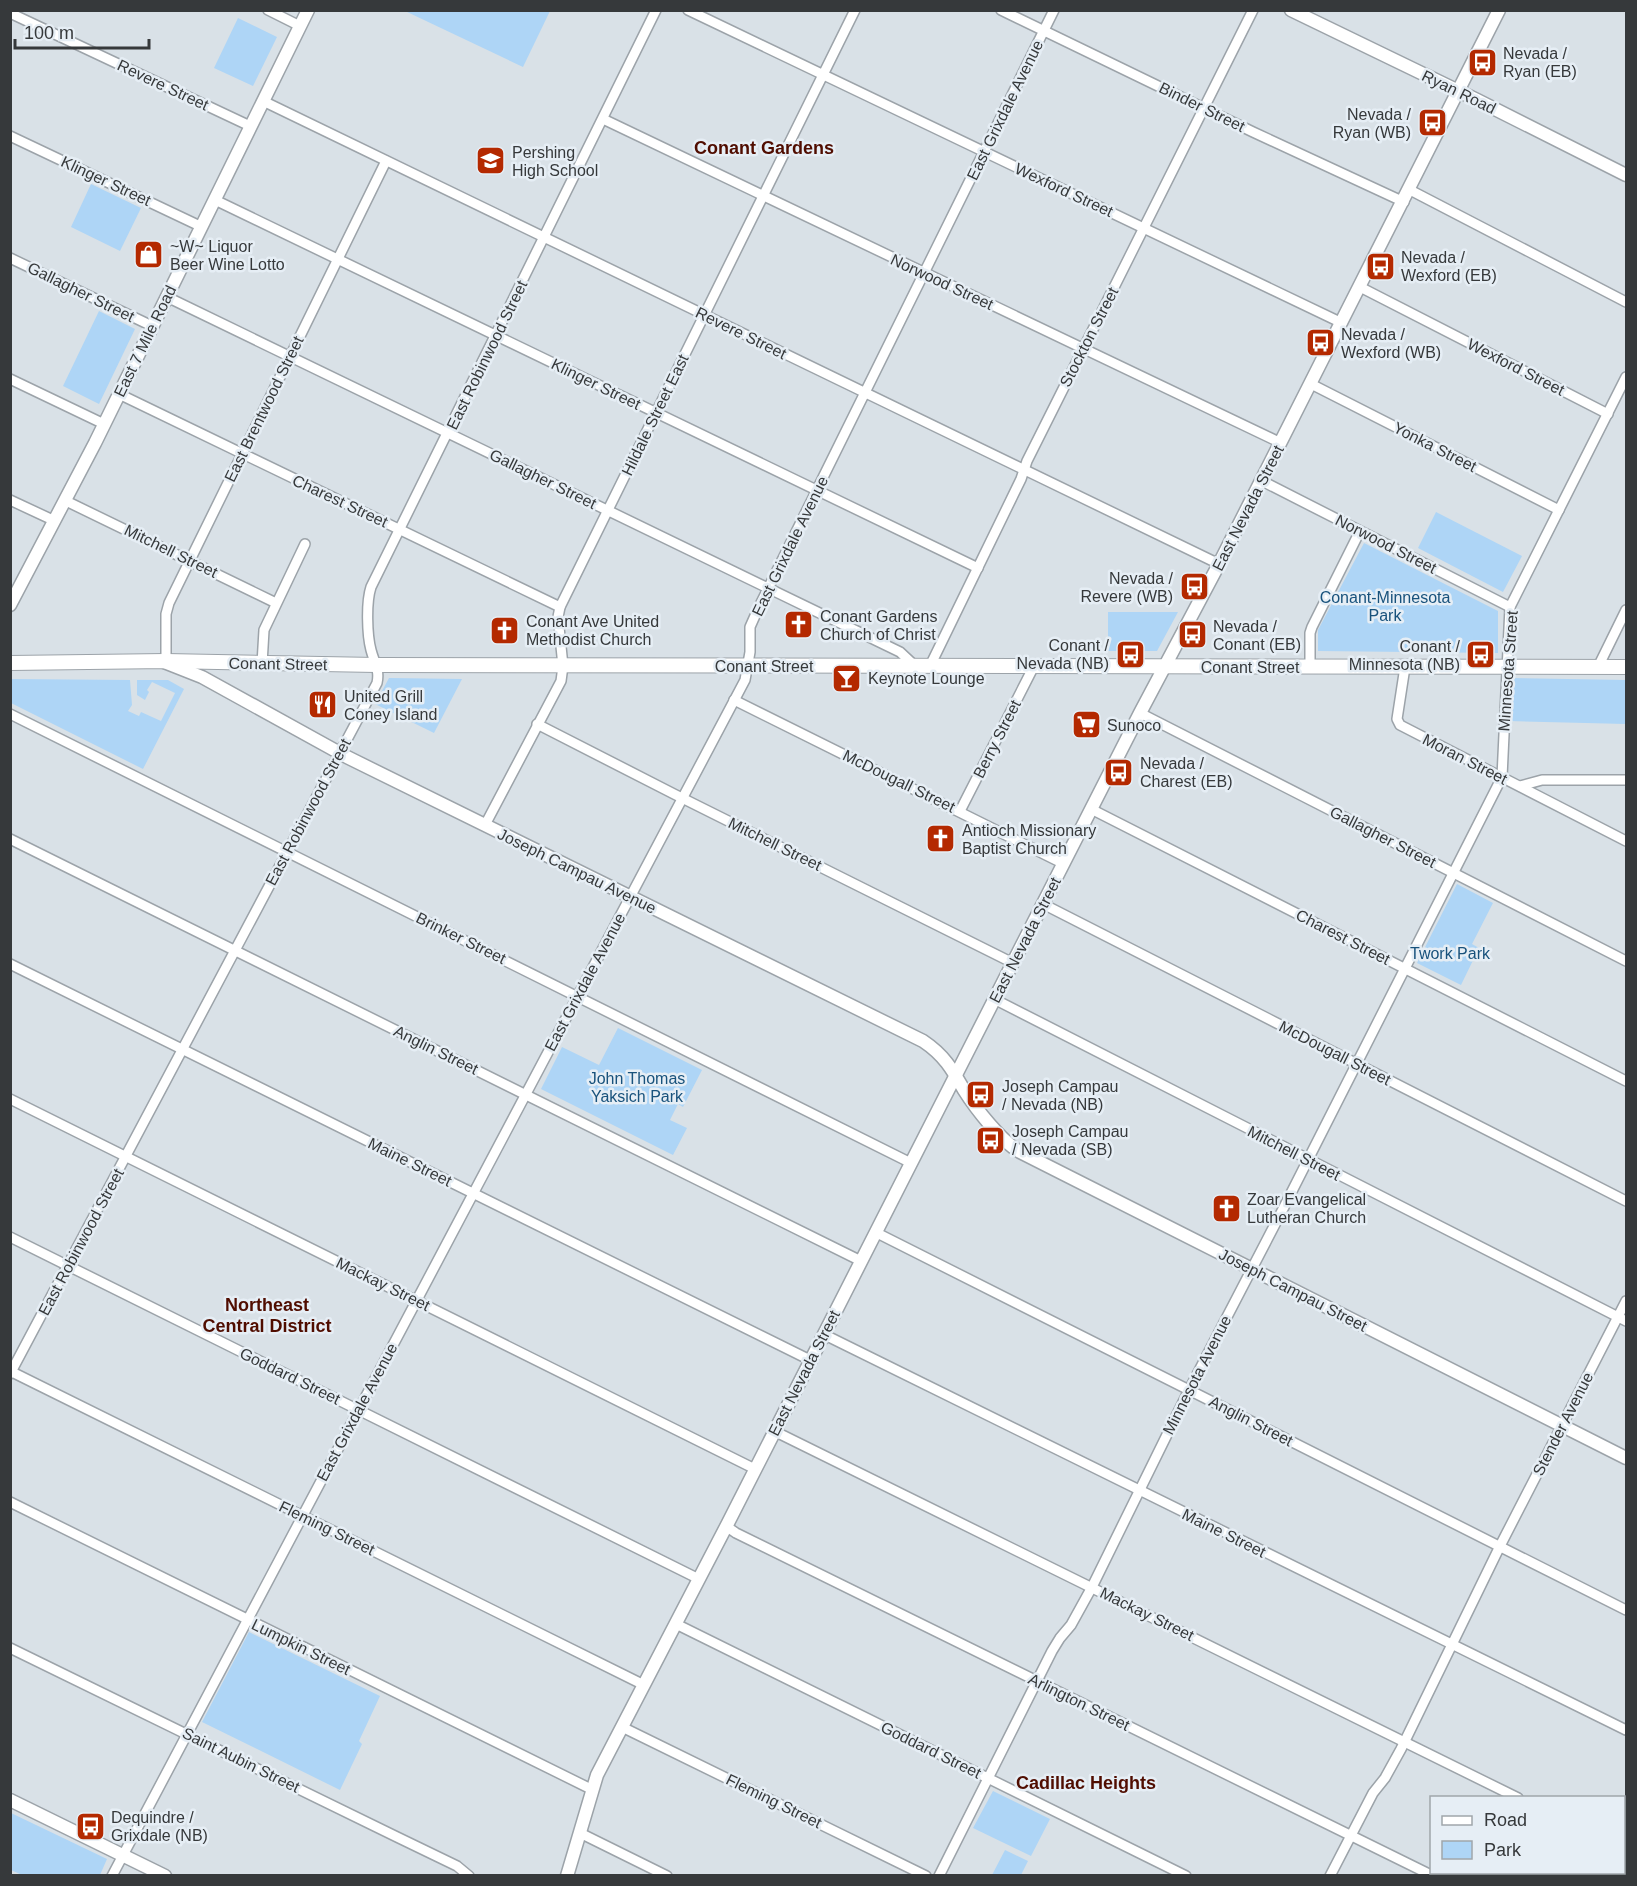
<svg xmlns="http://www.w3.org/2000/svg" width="1637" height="1886" viewBox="0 0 1637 1886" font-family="Arial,sans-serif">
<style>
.green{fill:#aed5f6}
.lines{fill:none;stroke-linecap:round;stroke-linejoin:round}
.minor-casing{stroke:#9ca3a9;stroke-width:12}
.tertiary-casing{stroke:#9ca3a9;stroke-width:15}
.secondary-casing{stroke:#9ca3a9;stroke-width:16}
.minor{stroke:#fff;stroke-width:9}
.tertiary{stroke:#fff;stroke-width:12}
.secondary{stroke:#fff;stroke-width:14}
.labels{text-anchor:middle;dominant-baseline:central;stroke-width:5;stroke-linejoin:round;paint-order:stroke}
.poi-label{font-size:16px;fill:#36393b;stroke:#e6eef5;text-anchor:start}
.street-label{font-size:16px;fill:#36393b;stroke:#e6eef5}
.park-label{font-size:16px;fill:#18527c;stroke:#e6eef5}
.neighbourhood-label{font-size:18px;font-weight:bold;fill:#500d00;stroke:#e6eef5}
</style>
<rect width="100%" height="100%" fill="#d9e1e7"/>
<g class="green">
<path d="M405 11H550L523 67Z"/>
<path d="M238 18 277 37 253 86 214 68Z"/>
<path d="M91 184 141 208 120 251 71 227Z"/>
<path d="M99 311 135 329 99 404 63 386Z"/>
<path d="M1436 512 1522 556 1503 592 1418 548Z"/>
<path d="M1364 543 1498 611V653L1318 651V630Z"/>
<path d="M1108 612H1178L1157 651H1108Z"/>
<path d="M389 678 462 679 434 733 375 704Z"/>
<path d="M1510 678 1626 680V724L1509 721Z"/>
<path d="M10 679 130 680 132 705 128 711 139 716 141 712 161 721 175 693 152 682 147 690 149 692 145 700 137 695V680H168L184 689 143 769 11 703Z"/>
<path d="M1457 884 1493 903 1472 944 1479 948 1461 985 1417 963Z"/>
<path d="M618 1028 702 1070 683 1107 678 1104 670 1120 687 1128 673 1155 541 1089 562 1047 599 1065Z"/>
<path d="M249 1632 380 1696 359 1741 362 1744 340 1790 202 1722Z"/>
<path d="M993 1791 1050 1819 1031 1856 973 1828Z"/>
<path d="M11 1813 107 1859 100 1875H22L11 1870Z"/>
<path d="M1005 1850 1028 1861 1021 1875H992Z"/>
</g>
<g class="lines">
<defs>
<g id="minor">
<path d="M268 10 300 26"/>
<path d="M688 10 1342 323"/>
<path d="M1001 10 1253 132 1404 202"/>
<path d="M10 13 250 126"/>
<path d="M263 101 1219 564"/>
<path d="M603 119 1281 443"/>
<path d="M10 136 202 227"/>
<path d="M1410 190 1626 302"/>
<path d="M215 200 978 568"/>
<path d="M10 258 152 326"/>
<path d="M1360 287 1608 414"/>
<path d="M167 297 900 652 915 666"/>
<path d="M10 379 104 424"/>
<path d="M1311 384 1559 510"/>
<path d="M119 394 560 607"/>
<path d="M1262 481 1510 607"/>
<path d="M10 500 55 521"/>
<path d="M66 501 276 603"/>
<path d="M166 663V614L169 603 386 161"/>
<path d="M262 664 264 630 305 544"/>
<path d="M930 666 1021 479 1027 461 1253 10"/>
<path d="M1310 667V633L1312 627 1360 531"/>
<path d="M1405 667 1397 719 1400 725 1626 841"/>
<path d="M1598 667 1626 610"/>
<path d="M734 700 1064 864"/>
<path d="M1140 713 1626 961"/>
<path d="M10 714 911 1163"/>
<path d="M537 724 674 794 1013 963"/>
<path d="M1520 786 1542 780H1626"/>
<path d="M1091 809 1626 1081"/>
<path d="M960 811 1034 666"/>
<path d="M485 825 561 681 563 666 558 617 560 607 855 10"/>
<path d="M10 839 861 1261"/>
<path d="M1043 904 1626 1201"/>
<path d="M10 964 810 1360"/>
<path d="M994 999 1626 1321"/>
<path d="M10 1099 755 1469"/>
<path d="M875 1232 1626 1610"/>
<path d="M10 1237 699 1579"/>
<path d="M823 1334 1626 1730"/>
<path d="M10 1371 644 1685"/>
<path d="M10 1374 377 683C380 670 374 662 371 650 367 635 366 602 371 587L656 10"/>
<path d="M774 1431 1518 1798"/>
<path d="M10 1502 593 1790"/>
<path d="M726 1526 736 1533 1433 1876"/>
<path d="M676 1624 1186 1876"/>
<path d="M10 1648 397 1837 457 1866 469 1876"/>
<path d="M622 1727 926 1876"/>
<path d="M580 1833 667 1876"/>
<path d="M1624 1849 1626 1851"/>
<path d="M112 1876 745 680 750 652V627L758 609 1054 10"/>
<path d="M939 1876 1052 1651 1060 1638 1071 1625 1092 1587 1189 1390 1284 1207 1502 777 1510 607 1626 377"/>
<path d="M1330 1876 1373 1793 1385 1778 1401 1749 1500 1546 1626 1301"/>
</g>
<g id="tertiary">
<path d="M1291 10 1477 100 1626 175"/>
<path d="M10 605 95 443 308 10"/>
<path d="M164 662 202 677 347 757 923 1041C944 1055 952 1069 964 1090 976 1109 1001 1141 1020 1152L1626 1458"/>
<path d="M10 1800 165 1876"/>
<path d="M567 1876 597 1775 728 1523 1140 713 1219 564 1499 10"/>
</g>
<path id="secondary" d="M10 663 166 661 376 665 1626 667"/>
</defs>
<use href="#minor" class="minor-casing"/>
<use href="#tertiary" class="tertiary-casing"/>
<use href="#secondary" class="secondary-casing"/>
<use href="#minor" class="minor"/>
<use href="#tertiary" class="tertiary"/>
<use href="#secondary" class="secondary"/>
</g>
<defs>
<symbol id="bus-square" viewBox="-11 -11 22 22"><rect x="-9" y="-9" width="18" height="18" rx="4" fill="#b42900" stroke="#e6eef5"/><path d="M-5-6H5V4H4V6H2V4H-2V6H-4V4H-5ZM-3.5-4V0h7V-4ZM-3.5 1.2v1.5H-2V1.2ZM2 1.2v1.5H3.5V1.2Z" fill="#fff"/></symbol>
<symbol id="school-square" viewBox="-11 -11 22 22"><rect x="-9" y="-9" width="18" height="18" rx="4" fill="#b42900" stroke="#e6eef5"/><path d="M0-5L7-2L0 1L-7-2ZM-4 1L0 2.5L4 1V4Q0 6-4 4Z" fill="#fff"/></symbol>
<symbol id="shop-square" viewBox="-11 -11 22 22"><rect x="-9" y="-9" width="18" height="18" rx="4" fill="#b42900" stroke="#e6eef5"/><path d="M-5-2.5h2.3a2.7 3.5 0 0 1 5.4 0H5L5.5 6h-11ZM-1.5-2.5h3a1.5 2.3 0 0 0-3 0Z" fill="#fff"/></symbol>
<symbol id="church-square" viewBox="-11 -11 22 22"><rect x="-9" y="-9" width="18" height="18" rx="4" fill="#b42900" stroke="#e6eef5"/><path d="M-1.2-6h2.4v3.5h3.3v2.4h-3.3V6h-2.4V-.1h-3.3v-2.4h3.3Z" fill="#fff"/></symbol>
<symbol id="bar-square" viewBox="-11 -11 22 22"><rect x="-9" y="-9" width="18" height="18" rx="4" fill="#b42900" stroke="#e6eef5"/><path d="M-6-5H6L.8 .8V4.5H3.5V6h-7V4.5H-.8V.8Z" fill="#fff"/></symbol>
<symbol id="restaurant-square" viewBox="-11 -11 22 22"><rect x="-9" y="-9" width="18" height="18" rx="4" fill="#b42900" stroke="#e6eef5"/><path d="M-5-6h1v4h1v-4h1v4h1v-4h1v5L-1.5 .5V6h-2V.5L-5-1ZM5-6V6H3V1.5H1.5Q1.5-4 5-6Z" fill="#fff"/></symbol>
<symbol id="supermarket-square" viewBox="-11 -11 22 22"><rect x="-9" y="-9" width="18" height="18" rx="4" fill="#b42900" stroke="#e6eef5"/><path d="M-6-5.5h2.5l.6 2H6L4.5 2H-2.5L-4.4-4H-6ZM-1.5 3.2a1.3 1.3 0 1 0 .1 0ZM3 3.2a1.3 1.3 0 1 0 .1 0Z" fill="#fff"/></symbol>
</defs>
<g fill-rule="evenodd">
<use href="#bus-square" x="1466" y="46" width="33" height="33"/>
<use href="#bus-square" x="1416" y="106" width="33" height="33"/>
<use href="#school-square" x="474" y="144" width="33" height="33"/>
<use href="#shop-square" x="132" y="238" width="33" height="33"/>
<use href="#bus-square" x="1364" y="250" width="33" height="33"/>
<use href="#bus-square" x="1304" y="326" width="33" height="33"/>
<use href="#bus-square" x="1178" y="570" width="33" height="33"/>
<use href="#church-square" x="782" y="608" width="33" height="33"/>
<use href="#church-square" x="488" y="614" width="33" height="33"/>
<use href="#bus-square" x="1176" y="618" width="33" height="33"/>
<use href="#bus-square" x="1114" y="638" width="33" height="33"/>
<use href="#bus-square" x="1464" y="638" width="33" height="33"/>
<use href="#bar-square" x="830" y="662" width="33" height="33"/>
<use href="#restaurant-square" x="306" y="688" width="33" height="33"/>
<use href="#supermarket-square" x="1070" y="708" width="33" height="33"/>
<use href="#bus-square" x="1102" y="756" width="33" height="33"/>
<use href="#church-square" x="924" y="822" width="33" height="33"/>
<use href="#bus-square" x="964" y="1078" width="33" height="33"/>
<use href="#bus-square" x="974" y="1124" width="33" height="33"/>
<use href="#church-square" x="1210" y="1192" width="33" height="33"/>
<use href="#bus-square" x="74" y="1810" width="33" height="33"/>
</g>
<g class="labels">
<g class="poi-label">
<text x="1503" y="53">Nevada /<tspan x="1503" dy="18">Ryan (EB)</tspan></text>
<text x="1411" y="114" text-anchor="end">Nevada /<tspan x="1411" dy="18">Ryan (WB)</tspan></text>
<text x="512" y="152">Pershing<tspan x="512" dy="18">High School</tspan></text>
<text x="170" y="246">~W~ Liquor<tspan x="170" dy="18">Beer Wine Lotto</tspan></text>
<text x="1401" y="257">Nevada /<tspan x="1401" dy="18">Wexford (EB)</tspan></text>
<text x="1341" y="334">Nevada /<tspan x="1341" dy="18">Wexford (WB)</tspan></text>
<text x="1173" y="578" text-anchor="end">Nevada /<tspan x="1173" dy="18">Revere (WB)</tspan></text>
<text x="820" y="616">Conant Gardens<tspan x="820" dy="18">Church of Christ</tspan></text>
<text x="526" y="621">Conant Ave United<tspan x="526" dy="18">Methodist Church</tspan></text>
<text x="1213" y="626">Nevada /<tspan x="1213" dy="18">Conant (EB)</tspan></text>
<text x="1109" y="645" text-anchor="end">Conant /<tspan x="1109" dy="18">Nevada (NB)</tspan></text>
<text x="1460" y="646" text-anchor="end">Conant /<tspan x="1460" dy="18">Minnesota (NB)</tspan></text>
<text x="868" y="678">Keynote Lounge</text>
<text x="344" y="696">United Grill<tspan x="344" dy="18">Coney Island</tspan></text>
<text x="1107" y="725">Sunoco</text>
<text x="1140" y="763">Nevada /<tspan x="1140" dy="18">Charest (EB)</tspan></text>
<text x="962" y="830">Antioch Missionary<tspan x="962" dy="18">Baptist Church</tspan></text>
<text x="1002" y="1086">Joseph Campau<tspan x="1002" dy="18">/ Nevada (NB)</tspan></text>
<text x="1012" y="1131">Joseph Campau<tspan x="1012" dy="18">/ Nevada (SB)</tspan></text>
<text x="1247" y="1199">Zoar Evangelical<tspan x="1247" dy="18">Lutheran Church</tspan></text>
<text x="111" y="1817">Dequindre /<tspan x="111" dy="18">Grixdale (NB)</tspan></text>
</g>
<g class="street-label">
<text transform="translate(163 85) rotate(25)">Revere Street</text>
<text transform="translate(1459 92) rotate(26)">Ryan Road</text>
<text transform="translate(1202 107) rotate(26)">Binder Street</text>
<text transform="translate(1005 110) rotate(-64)">East Grixdale Avenue</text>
<text transform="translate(106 181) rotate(25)">Klinger Street</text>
<text transform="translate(1064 190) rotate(25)">Wexford Street</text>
<text transform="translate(942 282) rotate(25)">Norwood Street</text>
<text transform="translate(81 292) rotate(26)">Gallagher Street</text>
<text transform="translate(741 333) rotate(26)">Revere Street</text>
<text transform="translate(1089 337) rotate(-63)">Stockton Street</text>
<text transform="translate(145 341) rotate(-64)">East 7 Mile Road</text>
<text transform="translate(487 355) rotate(-64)">East Robinwood Street</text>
<text transform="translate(1516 367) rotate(27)">Wexford Street</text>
<text transform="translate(596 384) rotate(26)">Klinger Street</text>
<text transform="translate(264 409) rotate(-64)">East Brentwood Street</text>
<text transform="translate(655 415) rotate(-64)">Hildale Street East</text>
<text transform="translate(1435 447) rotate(27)">Yonka Street</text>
<text transform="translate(543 479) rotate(26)">Gallagher Street</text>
<text transform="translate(340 501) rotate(25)">Charest Street</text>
<text transform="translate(1248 508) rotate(-63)">East Nevada Street</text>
<text transform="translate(1386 544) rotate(27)">Norwood Street</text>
<text transform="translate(790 546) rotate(-64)">East Grixdale Avenue</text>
<text transform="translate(171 551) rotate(26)">Mitchell Street</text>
<text transform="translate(278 664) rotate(1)">Conant Street</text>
<text x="764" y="666">Conant Street</text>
<text x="1250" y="667">Conant Street</text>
<text transform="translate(1508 671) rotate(-86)">Minnesota Street</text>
<text transform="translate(997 739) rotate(-63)">Berry Street</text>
<text transform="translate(1465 759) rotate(27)">Moran Street</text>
<text transform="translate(899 781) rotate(26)">McDougall Street</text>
<text transform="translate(308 812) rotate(-62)">East Robinwood Street</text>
<text transform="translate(1383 837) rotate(27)">Gallagher Street</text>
<text transform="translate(775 844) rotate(26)">Mitchell Street</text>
<text transform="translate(577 871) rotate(26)">Joseph Campau Avenue</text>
<text transform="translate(1343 937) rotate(27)">Charest Street</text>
<text transform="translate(461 938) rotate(26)">Brinker Street</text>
<text transform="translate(1025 940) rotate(-63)">East Nevada Street</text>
<text transform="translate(585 982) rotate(-62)">East Grixdale Avenue</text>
<text transform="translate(436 1050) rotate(26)">Anglin Street</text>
<text transform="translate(1335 1053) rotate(27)">McDougall Street</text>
<text transform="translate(1294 1153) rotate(27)">Mitchell Street</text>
<text transform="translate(410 1162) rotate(26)">Maine Street</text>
<text transform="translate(81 1242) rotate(-62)">East Robinwood Street</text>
<text transform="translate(383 1284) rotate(26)">Mackay Street</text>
<text transform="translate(1293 1290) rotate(27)">Joseph Campau Street</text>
<text transform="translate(804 1373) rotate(-63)">East Nevada Street</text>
<text transform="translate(1197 1375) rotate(-63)">Minnesota Avenue</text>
<text transform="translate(290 1376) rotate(26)">Goddard Street</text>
<text transform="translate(357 1412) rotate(-62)">East Grixdale Avenue</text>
<text transform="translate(1251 1421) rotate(27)">Anglin Street</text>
<text transform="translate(1563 1424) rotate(-63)">Stender Avenue</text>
<text transform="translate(327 1528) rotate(26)">Fleming Street</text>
<text transform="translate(1224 1533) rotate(26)">Maine Street</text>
<text transform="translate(1147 1614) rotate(26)">Mackay Street</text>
<text transform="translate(301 1647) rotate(26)">Lumpkin Street</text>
<text transform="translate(1079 1702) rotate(26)">Arlington Street</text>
<text transform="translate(931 1750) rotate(26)">Goddard Street</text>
<text transform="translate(241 1760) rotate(26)">Saint Aubin Street</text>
<text transform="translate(774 1801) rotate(26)">Fleming Street</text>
</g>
<g class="park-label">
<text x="1385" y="597">Conant-Minnesota<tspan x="1385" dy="18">Park</tspan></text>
<text x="1450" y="953">Twork Park</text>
<text x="637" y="1078">John Thomas<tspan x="637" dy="18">Yaksich Park</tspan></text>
</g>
<g class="neighbourhood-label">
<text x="764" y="148">Conant Gardens</text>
<text x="267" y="1305">Northeast<tspan x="267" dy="21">Central District</tspan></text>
<text x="1086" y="1783">Cadillac Heights</text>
</g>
</g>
<rect width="1637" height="1886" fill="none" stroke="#36393b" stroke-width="24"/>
<rect x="1430" y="1796" width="195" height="78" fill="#e6eef5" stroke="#a0a6ab" stroke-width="1.5"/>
<rect x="1442" y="1816" width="30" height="9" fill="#ffffff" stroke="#a0a6ab" stroke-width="1.5"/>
<text x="1484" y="1826" font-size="18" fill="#36393b">Road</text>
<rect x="1442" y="1841" width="30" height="18" fill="#aed5f6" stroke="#a0a6ab" stroke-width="1.5"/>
<text x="1484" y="1856" font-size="18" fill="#36393b">Park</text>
<path d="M15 39v9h134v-9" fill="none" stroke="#36393b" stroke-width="3"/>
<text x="24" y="39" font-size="18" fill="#36393b" stroke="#e6eef5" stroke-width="4.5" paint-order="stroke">100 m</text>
</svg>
